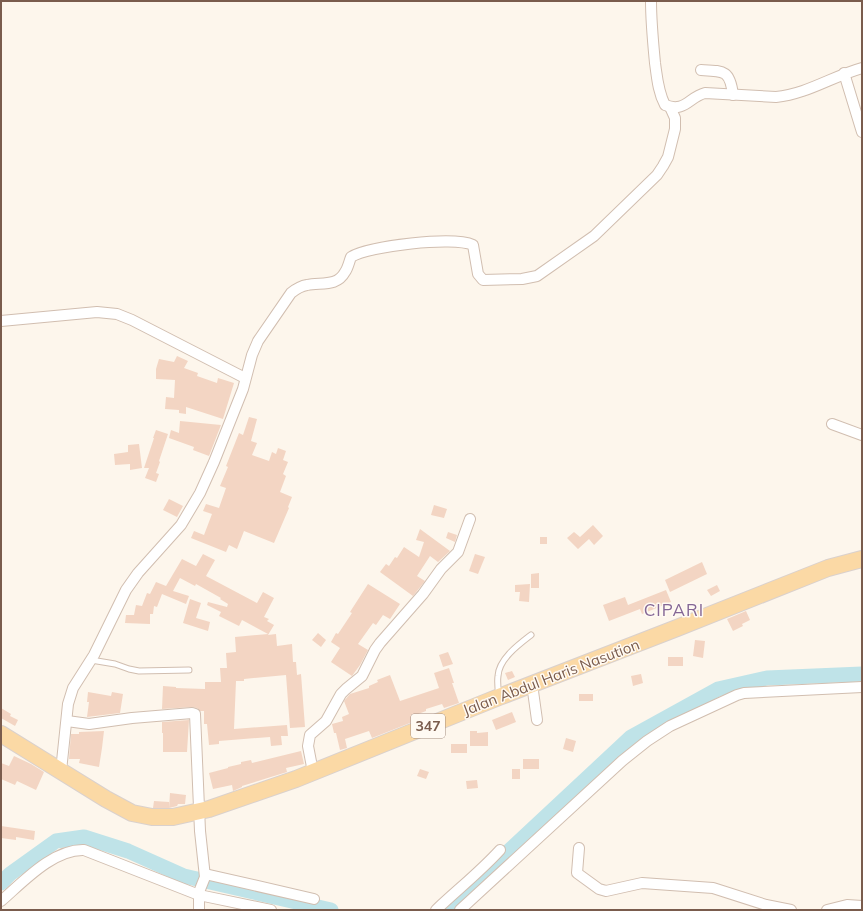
<svg xmlns="http://www.w3.org/2000/svg" width="863" height="911" viewBox="0 0 863 911" font-family="Mulish,sans-serif">
<style>
.lines{fill:none;stroke-linecap:round;stroke-linejoin:round}
.river{stroke:#bfe3e8;stroke-width:15}
.building{fill:#f3d5c3}
.lane-casing{stroke:#d1beb0;stroke-width:7}
.street-casing{stroke:#d1beb0;stroke-width:12}
.primary-casing{stroke:#dad1cd;stroke-width:18}
.lane{stroke:#fff;stroke-width:5}
.street{stroke:#fff;stroke-width:10}
.primary{stroke:#fbd9a5;stroke-width:16}
.labels{text-anchor:middle;dominant-baseline:central;stroke-width:3;stroke-linejoin:round;paint-order:stroke}
.shield{fill:#fffaf3;stroke:#a28b7f;stroke-width:1}
.shield-label{font-size:14px;font-weight:bold;fill:#7a5c4d}
.street-label{font-size:15px;fill:#7a5c4d;stroke:#fffaf3}
.quarter-label{font-size:17px;letter-spacing:1px;fill:#846695;stroke:#fffaf3}
</style>
<rect width="100%" height="100%" fill="#fdf6ec"/>
<g class="lines">
<g class="river">
<path d="M1 883 10 874 56 841 84 837 128 851 184 876 331 910"/>
<path d="M447 910 511 849 631 737 718 689 767 678 862 674"/>
</g>
</g>
<g class="building">
<path d="M177 356 188 361 184 368 198 373 197 376 217 383 218 378 234 383 223 419 186 407V414L179 413V410L165 409 166 397 174 398 175 380 156 379V369L159 359 174 362Z"/>
<path d="M249 417 257 419 251 441 257 443 252 455 269 461 272 452 276 454 278 448 286 451 283 460 288 462 283 474 286 476 280 492 292 497 288 507 289 508 274 543 244 531 237 549 229 545 226 552 191 538 194 531 204 535 212 514 203 511 206 504 219 508 226 488 220 486 228 467 226 466 239 433 243 435Z"/>
<path d="M180 421 221 425 209 456 193 450 194 447 169 438 171 430 179 433Z"/>
<path d="M156 430 168 434 159 461 160 462 156 473 159 474 156 482 145 478 149 468H144L154 438H153Z"/>
<path d="M139 444 142 468 130 470V464L115 465 114 454 128 452V445Z"/>
<path d="M169 499 183 506 177 517 163 510Z"/>
<path d="M434 505 447 509 444 518 431 515Z"/>
<path d="M593 525 603 536 594 545 589 539 578 549 567 538 574 532 580 537Z"/>
<path d="M420 529 450 551 438 562 430 556 417 576 425 581 413 596 380 572 386 564 389 566 395 557 397 558 404 547 419 557 424 542 416 540Z"/>
<path d="M448 532 457 535 455 542 446 538Z"/>
<rect x="540" y="537" width="7" height="7"/>
<path d="M203 554 215 560 206 576 257 603 263 592 274 598 264 617 269 619 267 621 274 625 268 635 276 634 277 646 292 644 293 662H296L297 675 301 674 305 727 290 728 286 675 244 679V681H236L234 729 287 725 288 736H281L282 745 271 746 270 737 219 741V744L209 745 207 724H204V711H200L197 708 192 707 162 709 163 686 176 687V688L205 689V682H221L220 668H227L226 653 236 652 235 637 268 634 242 620 239 626 219 616 221 612 207 605 208 602 227 607 228 604 220 599 221 598 196 584 195 586 180 578 173 591 189 596 186 604 162 594 157 607 154 606 153 614H150V624L125 623 126 615H134L136 605 142 606 147 593 150 594 156 582 166 586 182 559 196 566Z"/>
<path d="M475 554 485 557 478 574 469 571Z"/>
<path d="M702 562 707 574 670 592 665 580Z"/>
<path d="M539 573V588H531V574Z"/>
<path d="M368 584 400 604 390 619 383 615 376 625 373 623 358 644 368 650 360 665 352 676 331 662 340 648 331 642 336 633 338 634 352 613 350 612Z"/>
<path d="M530 584 529 602 519 601 520 592H515V585Z"/>
<path d="M717 585 720 591 711 596 707 590Z"/>
<path d="M666 590 671 602 642 614 640 609 609 621 603 605 625 597 628 605Z"/>
<path d="M190 599 201 603 196 618 210 622 208 631 183 623Z"/>
<path d="M746 611 750 620 742 624 743 626 733 631 727 619Z"/>
<path d="M318 633 326 640 321 647 312 640Z"/>
<path d="M695 640 705 641 703 658 693 656Z"/>
<path d="M448 652 453 664 443 667 439 655Z"/>
<rect x="668" y="657" width="15" height="9"/>
<path d="M449 668 454 683H452L459 703 444 708 442 704 426 709V711L413 716 415 721 372 738 369 731 345 739 347 748 340 750 336 733H334L332 724 343 721 342 717 349 714 344 701 350 694 369 688V686L378 682 377 680 390 675 400 701 439 688 434 673Z"/>
<path d="M512 671 515 677 508 680 505 673Z"/>
<path d="M641 674 643 683 633 686 631 676Z"/>
<path d="M88 692 111 696 112 692 123 694 120 713 87 717 89 702H87Z"/>
<rect x="579" y="694" width="14" height="7"/>
<path d="M1 708 11 714 10 716 18 720 15 726 1 718Z"/>
<path d="M512 712 516 722 496 730 492 720Z"/>
<path d="M189 720 187 752H163V733H162V722Z"/>
<path d="M104 731 102 748 99 767 79 763 80 759H69L71 734H79V732Z"/>
<path d="M470 731H477V733L488 732V746H470Z"/>
<path d="M566 738 576 741 573 752 563 749Z"/>
<rect x="451" y="744" width="16" height="9"/>
<path d="M301 751 304 764 286 768 287 772 242 786V787L233 791 232 785 213 789 209 773 228 768V767L241 764V762L251 760 252 763Z"/>
<path d="M14 756 31 764 44 772 36 790 17 781 15 785 1 779V763L9 766Z"/>
<rect x="523" y="759" width="16" height="10"/>
<path d="M420 769 429 772 426 779 417 776Z"/>
<rect x="512" y="769" width="8" height="10"/>
<path d="M477 780 478 788 467 789 466 781Z"/>
<path d="M170 793 186 795 185 804H178L177 806 169 808Z"/>
<path d="M154 801 169 802V808H153Z"/>
<path d="M1 826 35 831 34 840 16 837V840L1 838Z"/>
</g>
<g class="lines">
<defs>
<g id="lane">
<path d="M91 660 115 664 129 669 139 671 189 670"/>
<path d="M499 696C498 689 497 683 498 676 499 659 518 645 531 635"/>
</g>
<g id="street">
<path d="M651 1C651 22 653 42 655 63 657 77 658 92 665 105 685 113 689 97 705 93L776 97C807 94 833 76 862 68"/>
<path d="M701 70C724 71 730 70 733 95"/>
<path d="M844 73 862 132"/>
<path d="M1 321 97 312 117 314 132 320 245 378"/>
<path d="M832 424 862 435"/>
<path d="M532 684 537 720"/>
<path d="M67 721 89 724 132 718 192 713 195 714 200 831 205 877 199 892V910"/>
<path d="M61 771 68 704 73 688 94 655 126 590 138 573 181 525 200 493 214 462 243 389 252 355 258 341 291 293C296 289 300 286 307 285 321 282 337 287 345 272 348 268 349 262 351 257 369 246 453 236 473 245L478 274 483 280 522 279 537 276 594 236 657 175 663 166 668 157 675 129V118L670 107"/>
<path d="M313 772 308 746 310 735 326 721 341 694 346 689 362 676 375 650 380 643 423 594 441 569 458 552 470 519"/>
<path d="M579 848 577 873 599 889 606 891 642 883 713 888 766 905 791 910"/>
<path d="M205 874 314 899"/>
<path d="M1 901C23 882 53 849 84 850L199 895 271 910"/>
<path d="M436 910C457 890 480 872 500 850"/>
<path d="M460 910 622 761 647 741 670 726 737 695 744 693 862 687"/>
<path d="M827 910 847 905 862 906"/>
</g>
<path id="primary" d="M1 734 106 799 132 813 152 817H173L209 809 296 779 499 697 677 628 828 568 862 559"/>
</defs>
<use href="#lane" class="lane-casing"/>
<use href="#street" class="street-casing"/>
<use href="#primary" class="primary-casing"/>
<use href="#lane" class="lane"/>
<use href="#street" class="street"/>
<use href="#primary" class="primary"/>
</g>
<g class="labels">
<rect class="shield" x="411" y="714" width="34" height="24" rx="3"/>
<g class="shield-label">
<text x="428" y="726">347</text>
</g>
<g class="street-label">
<text transform="translate(551 677) rotate(-21)">Jalan Abdul Haris Nasution</text>
</g>
<g class="quarter-label">
<text x="674" y="609">CIPARI</text>
</g>
</g>
<rect width="863" height="911" fill="none" stroke="#7a5c4d" stroke-width="4"/>
</svg>
